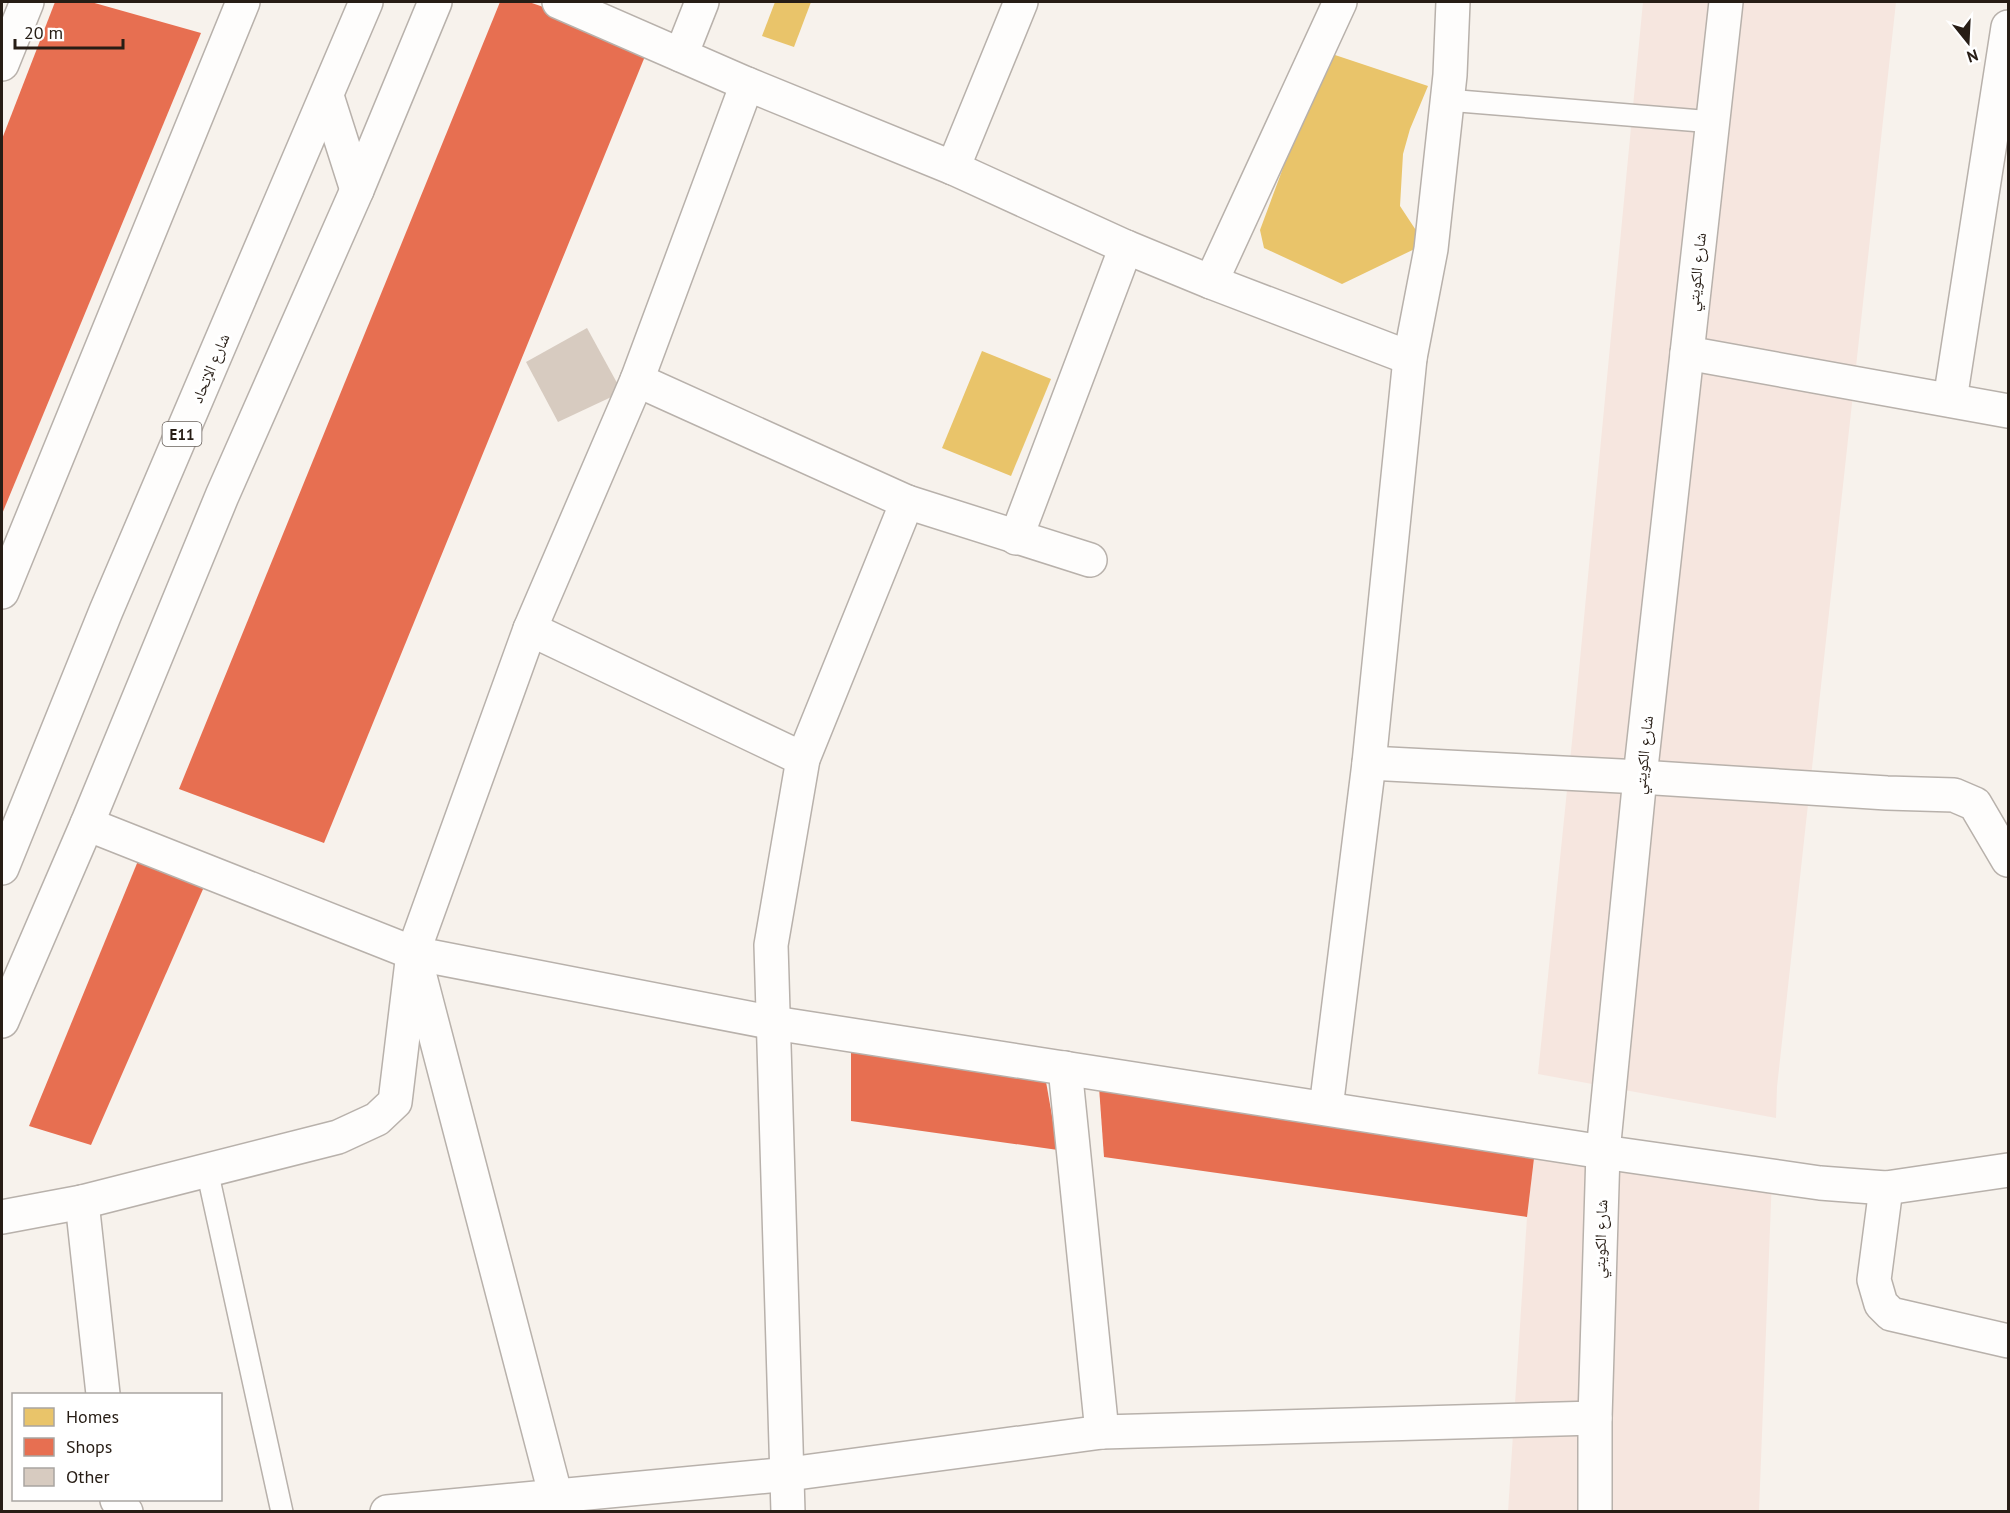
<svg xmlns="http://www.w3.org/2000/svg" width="2010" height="1513" viewBox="0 0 2010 1513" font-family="'PT Sans','Noto Naskh Arabic',sans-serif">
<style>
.commercial{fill:#f6e6df}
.homes{fill:#e9c46a}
.shops{fill:#e76f51}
.building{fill:#d7cbc0}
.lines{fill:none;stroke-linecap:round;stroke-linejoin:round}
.lane-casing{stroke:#b8b1ab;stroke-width:24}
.street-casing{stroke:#b8b1ab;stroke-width:36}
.secondary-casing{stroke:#b8b1ab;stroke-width:36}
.primary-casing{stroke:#b8b1ab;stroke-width:36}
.lane{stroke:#fefdfc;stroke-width:21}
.street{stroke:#fefdfc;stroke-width:33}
.secondary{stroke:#fefdfc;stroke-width:33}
.primary{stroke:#fefdfc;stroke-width:33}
.labels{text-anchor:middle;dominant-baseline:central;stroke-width:6;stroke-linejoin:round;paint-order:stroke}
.shield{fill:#fff;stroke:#68615b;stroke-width:1.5}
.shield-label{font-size:15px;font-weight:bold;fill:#271d15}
.street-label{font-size:16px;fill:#271d15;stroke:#fff}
</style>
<rect width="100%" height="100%" fill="#f7f2ec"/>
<g class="commercial">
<path d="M1643 2H1896L1777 1087 1776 1118 1538 1074 1575 712Z"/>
<path d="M1535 1150 1772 1177 1759 1511 1508 1512 1527 1217Z"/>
</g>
<g class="homes">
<path d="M775 2H811L794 47 762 36Z"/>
<path d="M1326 52 1428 86 1410 129 1403 154 1400 206 1425 244 1342 284 1264 248 1260 230Z"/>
<path d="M982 351 1051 379 1011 476 942 448Z"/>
</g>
<g class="shops">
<path d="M55 2H91L201 33 2 514V139Z"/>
<path d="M500 2H529L650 44 324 843 179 789Z"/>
<path d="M140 856 207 880 91 1145 29 1126Z"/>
<path d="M851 1048 1045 1076 1058 1150 851 1121Z"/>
<path d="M1099 1087 1535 1150 1527 1217 1104 1157Z"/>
</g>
<path class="building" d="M587 328 622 392 558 422 526 362Z"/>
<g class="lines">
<defs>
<g id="lane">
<path d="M1447 100 1713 122"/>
<path d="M207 1170 282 1512"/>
</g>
<g id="street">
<path d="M559 2 747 84 953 168 1126 247 1211 282 1410 358"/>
<path d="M681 55 702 2"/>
<path d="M2 64 27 2"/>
<path d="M953 168 1021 2"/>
<path d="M1211 282 1340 2"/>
<path d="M1687 353 2008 411"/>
<path d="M637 380 907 502 803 759 771 945 788 1512"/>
<path d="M1950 400 2008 27"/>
<path d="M907 502 1090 560"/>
<path d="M1016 538 1126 247"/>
<path d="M530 629 803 759"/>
<path d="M1369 763 1640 777 1887 793 1954 795 1975 804 2008 860"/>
<path d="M87 824 413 953 774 1023 1603 1152 1820 1183 1886 1188 2008 1170"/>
<path d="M418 969 556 1497"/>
<path d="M2 1021 87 824 222 496 357 190 435 2"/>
<path d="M1065 1068 1102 1432"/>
<path d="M1326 1108 1369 763 1410 358 1431 249 1450 75 1453 2"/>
<path d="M1886 1188 1874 1280 1881 1304 1891 1314 2008 1341"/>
<path d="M82 1202 103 1394"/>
<path d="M2 1217 82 1202 338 1137 377 1119 395 1102 413 953 530 629 637 380 747 84"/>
<path d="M117 1500 126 1512"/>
<path d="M387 1512 789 1474 1102 1432 1595 1418"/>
</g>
<path id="secondary" d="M1595 1512V1418L1603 1152 1640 777 1726 2"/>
<g id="primary">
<path d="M327 96 357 190"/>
<path d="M2 592 243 2"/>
<path d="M2 868 106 611 366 2"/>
</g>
</defs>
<use href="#lane" class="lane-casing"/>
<use href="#street" class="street-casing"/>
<use href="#secondary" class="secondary-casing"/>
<use href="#primary" class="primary-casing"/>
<use href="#lane" class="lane"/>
<use href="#street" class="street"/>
<use href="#secondary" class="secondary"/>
<use href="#primary" class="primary"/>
</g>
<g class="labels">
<rect class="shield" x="162.5" y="422" width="39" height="24" rx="4.5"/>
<g class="shield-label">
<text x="182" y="434">E11</text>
</g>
<g class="street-label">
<text transform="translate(1696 272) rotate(-84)">شارع الكويتي</text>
<text transform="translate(210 368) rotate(-67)">شارع الإتحاد</text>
<text transform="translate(1643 755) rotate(-84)">شارع الكويتي</text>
<text transform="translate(1600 1239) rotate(-88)">شارع الكويتي</text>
</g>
</g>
<rect width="2010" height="1513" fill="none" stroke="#271d15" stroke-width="6"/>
<rect x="12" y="1393" width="210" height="108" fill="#ffffff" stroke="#a9a5a1" stroke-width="1.5"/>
<rect x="24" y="1408" width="30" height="18" fill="#e9c46a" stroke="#a9a5a1" stroke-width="1.5"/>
<text x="66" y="1423" font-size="18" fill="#271d15">Homes</text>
<rect x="24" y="1438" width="30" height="18" fill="#e76f51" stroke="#a9a5a1" stroke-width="1.5"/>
<text x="66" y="1453" font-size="18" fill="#271d15">Shops</text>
<rect x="24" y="1468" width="30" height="18" fill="#d7cbc0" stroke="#a9a5a1" stroke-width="1.5"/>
<text x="66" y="1483" font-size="18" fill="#271d15">Other</text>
<g transform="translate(1968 42) rotate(162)" stroke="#ffffff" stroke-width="4.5" paint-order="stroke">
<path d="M0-4.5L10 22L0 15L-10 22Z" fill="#271d15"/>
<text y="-9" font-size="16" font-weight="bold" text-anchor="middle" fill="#271d15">N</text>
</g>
<path d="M15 39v9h108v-9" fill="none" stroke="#271d15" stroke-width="3"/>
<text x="24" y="39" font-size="18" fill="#271d15" stroke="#ffffff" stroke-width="4.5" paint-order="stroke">20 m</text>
</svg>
